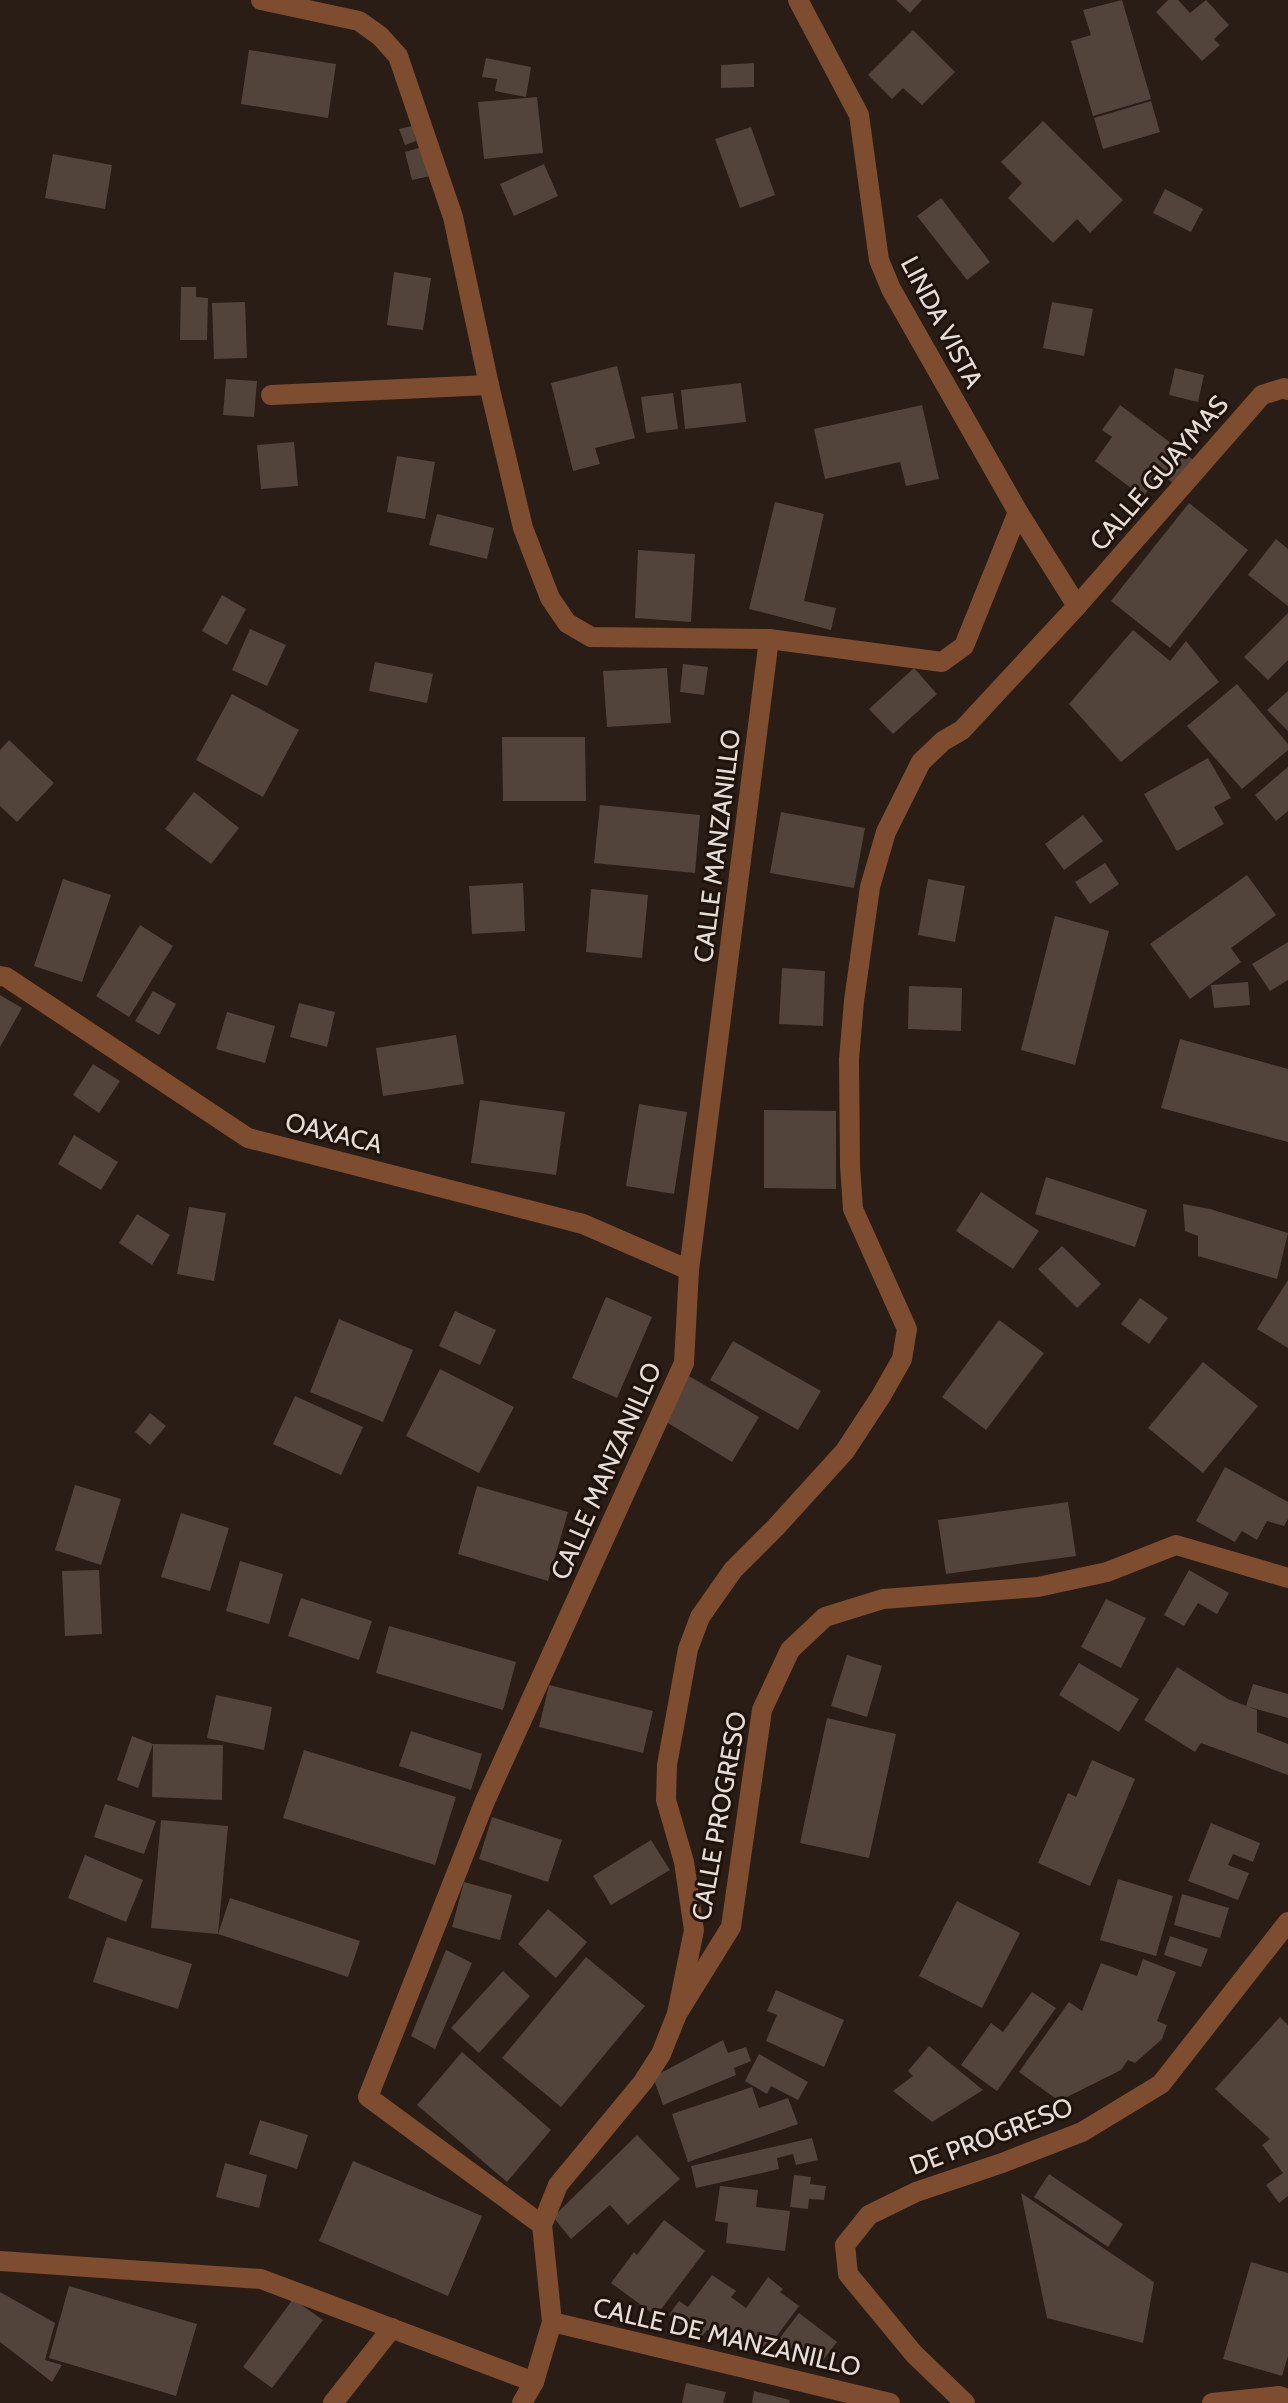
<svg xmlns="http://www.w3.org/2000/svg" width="1288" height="2403" viewBox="0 0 1288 2403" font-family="Cabin,sans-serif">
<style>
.building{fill:#52433b}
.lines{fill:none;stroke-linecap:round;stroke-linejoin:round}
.street{stroke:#7e4d2f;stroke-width:20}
.labels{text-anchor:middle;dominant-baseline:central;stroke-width:6;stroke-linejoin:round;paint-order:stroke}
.street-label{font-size:26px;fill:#e6ddd8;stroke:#20130c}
</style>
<rect width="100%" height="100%" fill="#2a1d15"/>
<g class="building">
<path d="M896 0H922L910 13Z"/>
<path d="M1122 0 1151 99 1093 116 1071 41 1091 35 1083 10Z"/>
<path d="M1168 0H1178L1190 13 1206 0 1229 25 1214 39 1220 45 1202 61 1156 12Z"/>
<path d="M913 30 955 72 922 105 903 88 892 99 868 75Z"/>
<path d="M249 50 336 64 328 118 241 104Z"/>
<path d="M486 58 531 67 526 97 495 91 497 79 482 77Z"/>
<path d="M754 63V87L721 88V65Z"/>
<path d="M537 97 543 153 484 159 478 102Z"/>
<path d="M1151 101 1160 132 1103 149 1094 118Z"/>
<path d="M1043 121 1123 200 1090 233 1077 219 1053 243 1008 198 1022 183 1001 162Z"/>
<path d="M412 126 416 141 405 145 399 129Z"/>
<path d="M751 127 775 195 740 208 715 139Z"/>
<path d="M432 144 440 174 412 180 405 152Z"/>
<path d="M53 154 112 165 105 209 45 198Z"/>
<path d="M544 164 558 196 514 216 500 184Z"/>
<path d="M1165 189 1203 209 1191 232 1153 213Z"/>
<path d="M941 198 990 262 967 280 917 216Z"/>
<path d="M394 272 431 278 423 330 387 325Z"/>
<path d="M181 287H196V297L208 298 207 340H180Z"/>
<path d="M245 302 247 358 214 359 212 303Z"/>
<path d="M1052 302 1093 309 1084 356 1043 348Z"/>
<path d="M617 366 635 438 595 448 600 464 573 471 551 383Z"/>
<path d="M1175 368 1204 375 1198 402 1169 395Z"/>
<path d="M226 379 257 381 254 417 223 415Z"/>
<path d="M741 383 746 422 685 429 681 390Z"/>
<path d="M673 393 678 429 646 433 641 397Z"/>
<path d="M922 405 939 479 906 486 900 462 825 479 814 429Z"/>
<path d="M1120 405 1195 461 1176 486 1161 473 1143 497 1095 461 1112 437 1102 430Z"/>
<path d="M294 442 298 486 261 489 257 445Z"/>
<path d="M397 456 435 462 425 519 387 512Z"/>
<path d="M775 502 824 514 804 601 836 608 831 630 749 609Z"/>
<path d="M1189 503 1248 550 1170 648 1111 601Z"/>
<path d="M437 514 494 528 487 559 429 545Z"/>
<path d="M1276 539 1288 549V606L1248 575Z"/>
<path d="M638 550 695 554 691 622 635 618Z"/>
<path d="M222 595 246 609 227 645 202 631Z"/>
<path d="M1288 613V660L1268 680 1244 657Z"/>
<path d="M250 629 286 645 267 686 232 670Z"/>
<path d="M1133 630 1170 661 1186 641 1219 682 1121 762 1069 704Z"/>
<path d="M375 662 433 674 427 703 369 691Z"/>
<path d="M683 664 708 667 704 695 680 692Z"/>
<path d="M667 668 671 723 607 727 603 671Z"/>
<path d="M914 668 937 694 893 734 869 709Z"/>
<path d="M1237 684 1288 744V750L1242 789 1187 726Z"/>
<path d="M1288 691V731L1267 710Z"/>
<path d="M232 694 299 730 263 797 196 760Z"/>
<path d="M502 737H585L586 801H503Z"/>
<path d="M9 740 54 783 17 822 0 806V750Z"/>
<path d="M1208 758 1231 798 1214 807 1224 824 1177 851 1144 794Z"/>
<path d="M1288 767V811L1276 821 1255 795Z"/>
<path d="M194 792 239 828 211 864 165 829Z"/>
<path d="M600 805 700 815 695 873 594 863Z"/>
<path d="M781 812 865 828 854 888 770 873Z"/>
<path d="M1083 815 1103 841 1064 870 1045 844Z"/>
<path d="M1105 863 1119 884 1090 904 1075 882Z"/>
<path d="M1247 875 1276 915 1231 948 1241 962 1190 999 1150 944Z"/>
<path d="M63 879 111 895 82 982 34 966Z"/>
<path d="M928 879 965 886 955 942 918 935Z"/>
<path d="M523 883 525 931 472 934 469 886Z"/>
<path d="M591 889 648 895 642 958 586 952Z"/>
<path d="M1055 916 1109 931 1075 1065 1021 1050Z"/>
<path d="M140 925 173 946 129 1017 96 996Z"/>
<path d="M1288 942V980L1270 991 1252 964Z"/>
<path d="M782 968 825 971 823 1026 779 1024Z"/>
<path d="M1248 982 1250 1005 1214 1008 1211 985Z"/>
<path d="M909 986 962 988 961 1031 908 1029Z"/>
<path d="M153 991 176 1004 159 1035 135 1021Z"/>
<path d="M0 995 22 1008 0 1047Z"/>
<path d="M299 1003 335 1012 327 1047 290 1037Z"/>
<path d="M227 1012 275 1026 265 1063 216 1049Z"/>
<path d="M456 1035 464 1084 383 1096 376 1048Z"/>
<path d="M1180 1039 1288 1069V1142L1161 1108Z"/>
<path d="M93 1064 120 1081 99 1113 73 1095Z"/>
<path d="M480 1100 565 1112 556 1175 471 1163Z"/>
<path d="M639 1104 687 1112 674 1194 626 1186Z"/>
<path d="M764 1110 836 1111V1189L764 1188Z"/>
<path d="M74 1135 118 1162 101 1190 58 1164Z"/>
<path d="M1046 1177 1147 1210 1135 1247 1035 1214Z"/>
<path d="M981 1192 1039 1231 1013 1269 956 1231Z"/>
<path d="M1183 1204 1210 1209 1288 1233 1277 1279 1198 1256V1236L1185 1231Z"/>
<path d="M189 1207 226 1213 214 1281 177 1274Z"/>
<path d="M137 1214 170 1235 152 1265 119 1243Z"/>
<path d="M1062 1246 1101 1284 1077 1308 1038 1269Z"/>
<path d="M1288 1280V1348L1257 1329Z"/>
<path d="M606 1297 652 1317 617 1398 572 1378Z"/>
<path d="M1140 1298 1168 1318 1149 1344 1121 1324Z"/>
<path d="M455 1311 496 1330 480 1365 439 1346Z"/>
<path d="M339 1319 413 1350 383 1422 310 1392Z"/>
<path d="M999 1320 1044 1353 986 1430 942 1397Z"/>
<path d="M733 1341 821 1391 798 1430 710 1380Z"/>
<path d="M1203 1362 1258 1406 1203 1473 1148 1428Z"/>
<path d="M440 1369 514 1407 479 1473 406 1436Z"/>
<path d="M689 1376 759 1417 732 1462 663 1420Z"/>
<path d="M295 1396 363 1427 341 1475 273 1444Z"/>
<path d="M150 1413 166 1426 150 1445 135 1432Z"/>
<path d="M1225 1467 1288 1502V1519L1284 1526 1267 1521 1257 1540 1242 1531 1235 1542 1196 1521Z"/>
<path d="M75 1485 121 1499 101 1565 55 1550Z"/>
<path d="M477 1486 568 1512 548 1581 458 1554Z"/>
<path d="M1068 1502 1076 1556 946 1574 938 1520Z"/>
<path d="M181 1513 229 1528 210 1591 161 1577Z"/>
<path d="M240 1561 283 1574 269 1624 226 1611Z"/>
<path d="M99 1570 102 1634 65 1636 62 1571Z"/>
<path d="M1189 1570 1229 1593 1217 1614 1198 1603 1184 1626 1164 1615Z"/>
<path d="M301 1598 372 1621 359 1660 288 1636Z"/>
<path d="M1106 1599 1146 1618 1121 1668 1081 1647Z"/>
<path d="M389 1626 516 1662 503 1710 376 1673Z"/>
<path d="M847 1655 882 1666 867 1717 831 1706Z"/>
<path d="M1079 1663 1139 1699 1119 1732 1059 1695Z"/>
<path d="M1177 1667 1228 1699 1257 1710V1732L1288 1744V1775L1201 1743 1195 1752 1144 1720Z"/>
<path d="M1253 1684 1288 1694V1718L1246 1706Z"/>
<path d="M549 1685 653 1711 643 1753 539 1727Z"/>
<path d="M216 1695 272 1707 264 1750 207 1738Z"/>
<path d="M827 1718 896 1734 869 1858 800 1843Z"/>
<path d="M411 1731 482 1754 471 1790 399 1766Z"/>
<path d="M132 1736 153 1744 223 1745 222 1800 152 1797 153 1744 138 1788 117 1780Z"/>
<path d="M304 1750 456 1797 435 1865 283 1818Z"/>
<path d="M1092 1760 1135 1779 1090 1886 1038 1863 1068 1793 1076 1797Z"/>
<path d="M105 1804 156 1821 144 1854 94 1837Z"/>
<path d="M492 1817 562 1840 548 1882 479 1859Z"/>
<path d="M161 1820 228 1826 218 1934 151 1928Z"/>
<path d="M1211 1823 1260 1843 1253 1862 1233 1854 1228 1865 1249 1873 1238 1900 1188 1881Z"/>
<path d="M651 1840 670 1870 611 1905 593 1876Z"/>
<path d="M85 1855 143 1880 126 1922 68 1898Z"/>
<path d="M1118 1879 1173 1896 1156 1956 1100 1940Z"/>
<path d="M464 1882 512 1895 500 1940 452 1927Z"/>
<path d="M1182 1894 1229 1908 1220 1938 1174 1925Z"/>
<path d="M230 1898 360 1941 348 1977 218 1934Z"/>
<path d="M957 1901 1020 1933 982 2008 919 1976Z"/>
<path d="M548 1909 587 1942 556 1978 518 1944Z"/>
<path d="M1170 1936 1208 1949 1201 1967 1164 1955Z"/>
<path d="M107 1937 192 1964 178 2009 93 1982Z"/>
<path d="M446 1950 472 1963 435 2049 411 2036Z"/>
<path d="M586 1957 645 2006 561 2107 502 2058Z"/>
<path d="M1143 1959 1176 1972 1157 2021 1167 2025 1162 2039 1135 2063 1128 2060 1121 2070 1059 2101 1019 2072 1069 2002 1082 2011 1101 1963 1137 1976Z"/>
<path d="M503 1971 530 1996 479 2053 451 2028Z"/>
<path d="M776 1990 844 2020 824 2067 766 2041 777 2015 767 2011Z"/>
<path d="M1032 1992 1056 2008 997 2091 961 2065 991 2023 1003 2032Z"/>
<path d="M1280 2017 1288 2025V2196L1279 2203 1266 2185 1283 2173 1262 2145 1270 2139 1215 2089Z"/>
<path d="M723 2040 728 2053 746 2047 751 2061 734 2068 736 2075 663 2105 653 2077Z"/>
<path d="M929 2046 983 2090 932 2122 893 2091 913 2076 908 2071Z"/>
<path d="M462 2052 551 2130 507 2182 417 2105Z"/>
<path d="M759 2054 808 2082 798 2100 771 2086 767 2094 745 2081Z"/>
<path d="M752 2087 759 2108 788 2098 798 2124 688 2162 672 2114Z"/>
<path d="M260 2120 308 2135 297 2169 249 2154Z"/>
<path d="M637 2135 680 2179 628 2225 610 2205 571 2239 553 2217Z"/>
<path d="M812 2138 818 2160 796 2165 793 2154 777 2158 779 2169 696 2188 691 2166Z"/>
<path d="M353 2161 482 2216 448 2296 319 2241Z"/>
<path d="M225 2163 267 2175 259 2208 216 2197Z"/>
<path d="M1049 2174 1123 2224 1108 2247 1034 2197Z"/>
<path d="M794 2175 811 2177 810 2184 826 2186 824 2200 809 2199 808 2209 790 2207Z"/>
<path d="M720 2186 758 2190 756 2207 790 2211 785 2251 726 2243 728 2223 715 2221Z"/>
<path d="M1021 2193 1154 2282 1143 2343 1047 2318Z"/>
<path d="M664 2220 705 2251 656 2316 611 2283 634 2252 637 2255Z"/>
<path d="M1251 2262 1288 2273V2356L1282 2376 1223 2359Z"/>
<path d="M712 2275 736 2291 731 2297 746 2308 768 2277 783 2289 780 2292 799 2306 768 2348 707 2330 700 2339 669 2315 679 2301 688 2307Z"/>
<path d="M69 2286 197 2324 176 2396 49 2358Z"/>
<path d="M0 2292 55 2323 45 2360 62 2365 52 2382 0 2342Z"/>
<path d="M293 2299 323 2320 272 2388 243 2367Z"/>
<path d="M799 2313 837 2342 817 2368 779 2339Z"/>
<path d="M686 2383 726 2392 723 2403H682Z"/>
<path d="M754 2391 790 2400 789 2403H752Z"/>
</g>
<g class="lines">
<g class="street">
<path d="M261 0 359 21 380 36 398 56 453 217 489 385 523 528 550 598 567 623 591 637 769 639 942 662 964 646 1018 512"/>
<path d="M798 0 859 115 879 260 891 289 1018 512 1077 606"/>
<path d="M271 395 489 385"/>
<path d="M0 976 6 977 248 1138 583 1224 689 1270"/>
<path d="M677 2014 694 1930 684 1862 666 1800 667 1765 688 1649 700 1617 733 1570 776 1527 845 1451 881 1396 902 1359 907 1329 853 1209 850 1166 849 1059 854 1001 870 887 886 832 921 762 943 741 962 730 1077 606 1262 395 1284 388 1288 390"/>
<path d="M542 2225 368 2097 485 1801 684 1363 689 1270 769 639"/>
<path d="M0 2261 261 2279 534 2382"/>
<path d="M552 2322 890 2403"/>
<path d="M333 2403 392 2328"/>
<path d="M522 2403 534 2382 552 2322 542 2225 558 2185 643 2082 661 2054 677 2014 731 1927 762 1710 790 1650 825 1617 883 1599 1038 1587 1107 1572 1176 1545 1288 1578"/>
<path d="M965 2403 914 2354 848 2274 845 2245 869 2215 916 2192 1002 2163 1082 2132 1161 2084 1288 1922"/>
<path d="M1212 2403 1279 2396 1288 2399"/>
</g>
</g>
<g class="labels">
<g class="street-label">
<text transform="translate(942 322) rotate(62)">LINDA VISTA</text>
<text transform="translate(1159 473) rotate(-49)">CALLE GUAYMAS</text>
<text transform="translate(717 846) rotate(-83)">CALLE MANZANILLO</text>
<text transform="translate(334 1133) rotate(14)">OAXACA</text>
<text transform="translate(606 1471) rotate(-66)">CALLE MANZANILLO</text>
<text transform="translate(719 1816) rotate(-80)">CALLE PROGRESO</text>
<text transform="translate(991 2136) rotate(-21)">DE PROGRESO</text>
<text transform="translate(727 2337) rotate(13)">CALLE DE MANZANILLO</text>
</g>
</g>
</svg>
